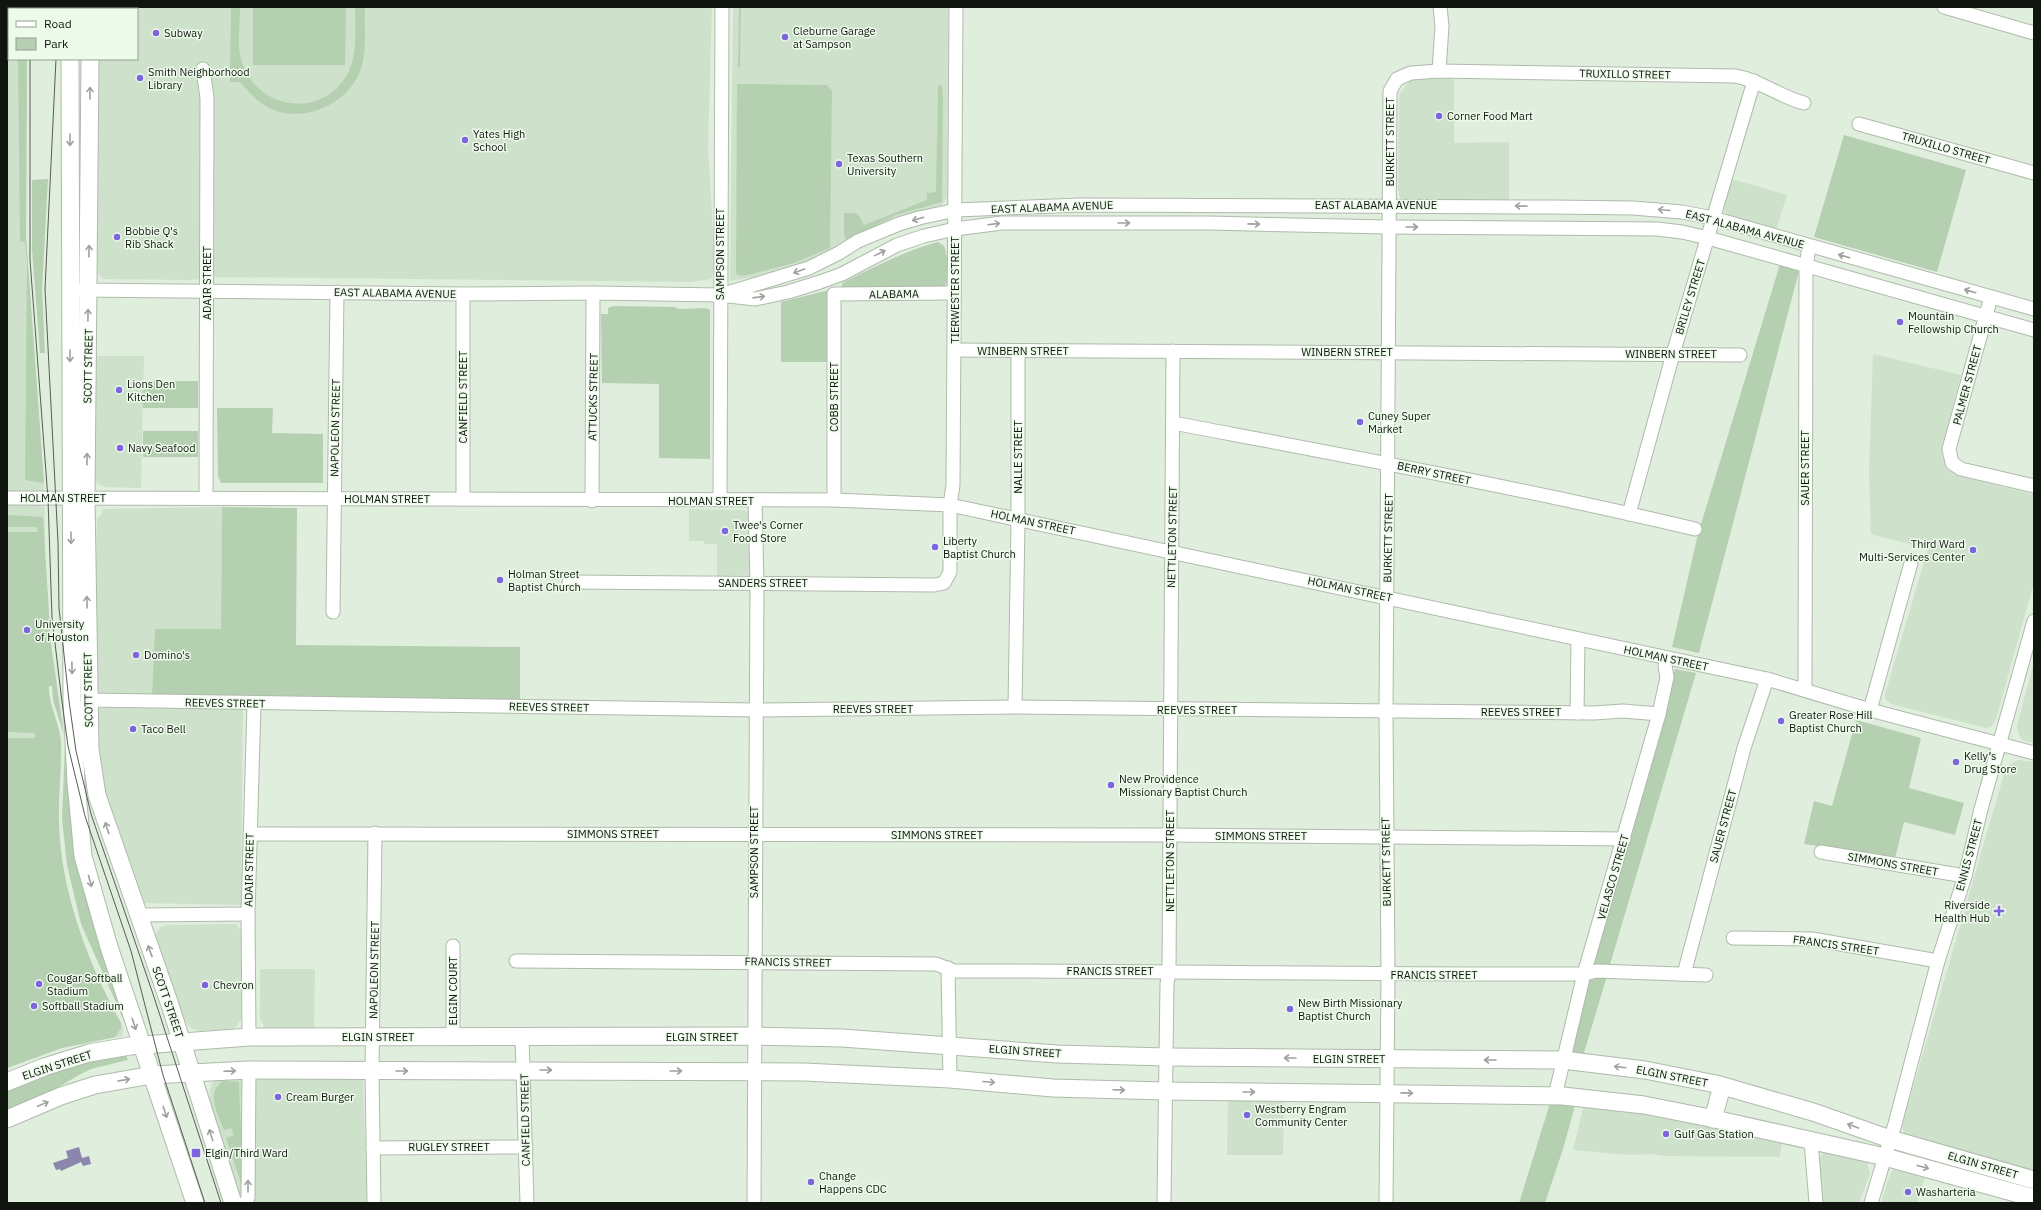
<svg xmlns="http://www.w3.org/2000/svg" width="2041" height="1210" viewBox="0 0 2041 1210" font-family="'IBM Plex Sans',sans-serif">
<style>
.built{fill:#cee1cb}
.green{fill:#b5d0b0}
.water{fill:#8b87ac}
.lines{fill:none;stroke-linecap:round;stroke-linejoin:round}
.minor-casing{stroke:#aebbab;stroke-width:15}
.major-casing{stroke:#aebbab;stroke-width:19}
.minor{stroke:#fff;stroke-width:13}
.major{stroke:#fff;stroke-width:17}
.tram{stroke:#565e54;stroke-width:1}
.oneway{stroke:#9fa19f}
.poi-dot{fill:#7e65e0;stroke:#edfbeb;stroke-width:1.5}
.labels{text-anchor:middle;dominant-baseline:central;stroke-width:3;stroke-linejoin:round;paint-order:stroke}
.poi-label{font-size:11px;fill:#10150f;stroke:#edfbeb;text-anchor:start}
.street-label{font-size:11px;fill:#10150f;stroke:#edfbeb}
</style>
<rect width="100%" height="100%" fill="#e0eedd"/>
<g class="built">
<path d="M7 7H27V9H9V59H27L26 237 44 483 48 736 61 864 77 930 93 968 123 1028 122 1036 62 1048 7 1068Z"/>
<path d="M95 7H712L708 147 715 265 711 279 692 282 220 277 191 280 103 279 94 269 95 59H137V9H95Z"/>
<path d="M733 7H948L947 197 942 205 922 211 821 256 777 273 730 281Z"/>
<path d="M1418 79H1454V143L1509 142V201H1409L1400 198 1398 189 1399 94 1410 81Z"/>
<path d="M1732 179 1787 195 1776 230 1728 216 1725 212 1724 205Z"/>
<path d="M1873 354 1961 375 1942 447V457L1945 465 1949 471 1956 475 2034 495V582L1996 719 1991 727 1986 728 1891 704 1885 699V694L1928 549 1871 534 1869 472Z"/>
<path d="M93 356H144L141 488 105 487 97 483 94 477Z"/>
<path d="M222 507 221 629 152 696 96 693 93 688 97 518 102 514V509Z"/>
<path d="M689 509 744 510 748 512 752 517V572L750 575 717 576V544H704V541H689Z"/>
<path d="M2034 662V743L2022 740 2019 735 2017 726Z"/>
<path d="M96 708 243 709 241 905 143 903 137 898 94 759Z"/>
<path d="M2018 760 2034 762V1173L1905 1135 1902 1126 2004 774 2007 766Z"/>
<path d="M236 924 241 931V1019L236 1027 230 1029 200 1031 192 1029 183 1020 154 939 155 934 161 927 166 925Z"/>
<path d="M260 969H315L314 1031H271L265 1028 260 1019Z"/>
<path d="M363 1077 367 1203H242L209 1102 210 1089 214 1080 219 1078Z"/>
<path d="M1228 1097H1284L1283 1155H1227Z"/>
<path d="M1584 1104 1640 1109 1782 1140 1780 1157 1666 1156 1653 1154 1628 1155 1573 1150Z"/>
<path d="M1824 1152 1867 1162 1870 1174 1859 1203H1822L1819 1172V1159Z"/>
<path d="M1898 1167 1926 1174 1917 1203H1881L1889 1177 1893 1170Z"/>
</g>
<g class="green">
<path d="M231 7H240C240 23 237 43 241 59 255 110 322 121 348 73 358 53 355 29 355 7H365C364 25 367 47 362 65 352 103 305 125 269 108 257 102 249 92 240 82H230Z"/>
<path d="M253 7H346L345 65H253Z"/>
<path d="M739 7H741L740 67H738Z"/>
<path d="M18 59H27L26 237 44 483 25 480 27 260 25 242 20 241Z"/>
<path d="M737 84 827 85 832 91 830 248 794 263 744 276 738 275 736 273Z"/>
<path d="M938 85 942 86 943 96 942 202 896 215 846 240 844 234V213C858 213 858 212 864 225L927 200V193L936 192Z"/>
<path d="M1844 135 1966 170 1937 272 1814 237Z"/>
<path d="M48 179 42 289 45 353H40L32 249V180Z"/>
<path d="M938 242 944 246C948 256 950 277 945 286L842 288V283C873 268 904 251 938 242Z"/>
<path d="M1780 264 1799 271 1699 653 1672 647 1698 534Z"/>
<path d="M829 290 828 362H781V302Z"/>
<path d="M613 306 675 307 678 309 706 308 710 310V459L659 458V384L602 383 601 314H608V308Z"/>
<rect x="143" y="381" width="55" height="27"/>
<path d="M217 408H273L272 433 323 434V483H221L218 476Z"/>
<rect x="143" y="431" width="55" height="26"/>
<path d="M222 507 297 508 296 645 520 647V702L152 696 155 629H221Z"/>
<path d="M7 515 43 517 51 644 64 735 53 700 52 686H49C48 705 60 723 61 742 62 768 58 795 59 821 60 889 88 964 121 1023V1028L115 1037 62 1048 7 1068V738H35V733L7 732V532H38L37 527H7Z"/>
<path d="M1675 669 1696 673 1609 968 1593 966Z"/>
<path d="M1856 720 1921 738 1909 788 1964 803 1955 835 1904 822 1895 858 1804 844 1814 801 1832 806Z"/>
<path d="M65 743 127 1025H126L81 924 67 865 62 819Z"/>
<path d="M1590 976H1607L1583 1056 1568 1054Z"/>
<path d="M126 1054 128 1060 91 1069 77 1076 44 1096 7 1110V1088C45 1072 86 1059 126 1054Z"/>
<path d="M223 1081 239 1082C240 1116 243 1151 242 1186L226 1138 234 1135 231 1128 224 1130C218 1114 205 1093 223 1081Z"/>
<path d="M1551 1100 1576 1102 1563 1149 1545 1203H1519Z"/>
</g>
<path class="water" d="M79 1147 82 1158 89 1156 91 1164 83 1166 81 1162 61 1171 60 1169 56 1170 53 1163 68 1158 66 1151Z"/>
<g class="lines">
<defs>
<g id="minor">
<path d="M1944 7 2034 33"/>
<path d="M203 69 207 98 206 497"/>
<path d="M1439 71 1442 26 1440 7"/>
<path d="M1859 124 2034 173"/>
<path d="M79 290 463 294 593 293 720 295 755 299 788 292 820 282 842 274 897 245 924 236 955 229 1002 223H1208L1388 227 1657 229 1682 232 1708 238 2034 330"/>
<path d="M463 294V499"/>
<path d="M724 294 809 268 839 253 858 241 899 224 919 218 956 210 1080 205 1551 207 1633 208 1682 212 1713 218 2034 309"/>
<path d="M1991 297 1949 449 1952 463 1961 469 2034 486"/>
<path d="M955 350 1740 355"/>
<path d="M1173 423C1347 456 1522 488 1695 529"/>
<path d="M7 498 834 500 950 505 1767 679 1870 710 2034 753"/>
<path d="M720 500 722 7"/>
<path d="M834 500V294L954 293"/>
<path d="M592 501 593 293"/>
<path d="M1629 514 1673 354 1754 81"/>
<path d="M569 582 934 585 944 583 950 572V505L953 485 956 7"/>
<path d="M333 612 337 292"/>
<path d="M1805 690 1806 267 1809 246"/>
<path d="M88 700 756 710 1015 707 1594 713 1623 711 1659 714"/>
<path d="M1015 707 1018 520V351"/>
<path d="M1870 710 1911 563"/>
<path d="M1577 713 1578 639"/>
<path d="M250 834 1170 835 1624 839"/>
<path d="M1821 852 1965 876"/>
<path d="M138 915 248 914"/>
<path d="M1733 938 1812 939 1938 961"/>
<path d="M453 946V1036"/>
<path d="M516 961 936 964 954 971H963C1170 971 1377 975 1584 974L1597 971 1706 975"/>
<path d="M948 968 950 1079"/>
<path d="M1684 974 1744 748 1767 679"/>
<path d="M249 1037 248 914 254 704"/>
<path d="M522 1037 527 1203"/>
<path d="M1555 1096 1584 974 1659 714 1667 677 1665 666 1667 658"/>
<path d="M1811 1141 1816 1203"/>
<path d="M373 1148 526 1147"/>
<path d="M245 1203 248 1198 249 1070"/>
<path d="M374 1203 372 1071 375 833"/>
<path d="M754 1203 757 583 755 500"/>
<path d="M1164 1203 1167 984 1169 971 1173 351"/>
<path d="M1386 1203 1388 975 1386 711 1390 91 1397 79 1411 73 1439 71 1735 76C1760 80 1780 97 1804 103"/>
<path d="M1871 1203 1895 1124 1938 961 1965 876 1981 809 2034 621"/>
</g>
<g id="major">
<path d="M70 9V7"/>
<path d="M90 9V7"/>
<path d="M70 59 72 699 76 783 83 856 109 947 195 1203"/>
<path d="M90 59 86 498 90 749 97 795 170 1005 233 1203"/>
<path d="M7 1082 44 1067 89 1053 130 1046 249 1037 755 1036 842 1038 1057 1054 1166 1057 1563 1060 1645 1070 1716 1084 1813 1112 1890 1139 2034 1180"/>
<path d="M7 1119 61 1096 95 1085 152 1075 249 1070 804 1072 950 1079 1053 1088 1165 1091 1563 1096 1644 1105 1710 1118 1885 1157 2034 1198"/>
<path d="M1713 1119 1722 1086"/>
</g>
</defs>
<use href="#minor" class="minor-casing"/>
<use href="#major" class="major-casing"/>
<use href="#minor" class="minor"/>
<use href="#major" class="major"/>
<g class="tram">
<path d="M30 9V7"/>
<path d="M57 9V7"/>
<path d="M30 59V260L48 499 52 618 62 702 68 746 85 816 131 951 163 1075 205 1203"/>
<path d="M56 59 45 289 58 542 59 608 69 701 76 751 91 814 153 994 221 1203"/>
</g>
</g>
<defs><path id="oneway-shaft" d="M-6 0H5M1.5-3L5.5 0L1.5 3" fill="none" stroke-width="1.6" stroke-linecap="round" stroke-linejoin="round"/></defs>
<g class="oneway">
<use href="#oneway-shaft" transform="translate(90 93) rotate(-90)"/>
<use href="#oneway-shaft" transform="translate(70 140) rotate(90)"/>
<use href="#oneway-shaft" transform="translate(1521 206) rotate(-179)"/>
<use href="#oneway-shaft" transform="translate(1664 210) rotate(-175)"/>
<use href="#oneway-shaft" transform="translate(918 219) rotate(164)"/>
<use href="#oneway-shaft" transform="translate(1124 223)"/>
<use href="#oneway-shaft" transform="translate(994 224) rotate(-7)"/>
<use href="#oneway-shaft" transform="translate(1254 224) rotate(1)"/>
<use href="#oneway-shaft" transform="translate(1412 227)"/>
<use href="#oneway-shaft" transform="translate(89 251) rotate(-89)"/>
<use href="#oneway-shaft" transform="translate(880 253) rotate(-26)"/>
<use href="#oneway-shaft" transform="translate(1844 256) rotate(-164)"/>
<use href="#oneway-shaft" transform="translate(799 271) rotate(160)"/>
<use href="#oneway-shaft" transform="translate(1970 291) rotate(-164)"/>
<use href="#oneway-shaft" transform="translate(759 297) rotate(-8)"/>
<use href="#oneway-shaft" transform="translate(88 315) rotate(-89)"/>
<use href="#oneway-shaft" transform="translate(70 356) rotate(90)"/>
<use href="#oneway-shaft" transform="translate(87 459) rotate(-89)"/>
<use href="#oneway-shaft" transform="translate(71 538) rotate(89)"/>
<use href="#oneway-shaft" transform="translate(87 602) rotate(-91)"/>
<use href="#oneway-shaft" transform="translate(72 668) rotate(89)"/>
<use href="#oneway-shaft" transform="translate(107 828) rotate(-108)"/>
<use href="#oneway-shaft" transform="translate(90 881) rotate(75)"/>
<use href="#oneway-shaft" transform="translate(150 951) rotate(-110)"/>
<use href="#oneway-shaft" transform="translate(134 1024) rotate(72)"/>
<use href="#oneway-shaft" transform="translate(1290 1058) rotate(-180)"/>
<use href="#oneway-shaft" transform="translate(1490 1060) rotate(-180)"/>
<use href="#oneway-shaft" transform="translate(1620 1067) rotate(-173)"/>
<use href="#oneway-shaft" transform="translate(546 1070)"/>
<use href="#oneway-shaft" transform="translate(230 1071) rotate(-2)"/>
<use href="#oneway-shaft" transform="translate(402 1071)"/>
<use href="#oneway-shaft" transform="translate(676 1071)"/>
<use href="#oneway-shaft" transform="translate(124 1080) rotate(-10)"/>
<use href="#oneway-shaft" transform="translate(989 1082) rotate(5)"/>
<use href="#oneway-shaft" transform="translate(1119 1090) rotate(2)"/>
<use href="#oneway-shaft" transform="translate(1249 1092)"/>
<use href="#oneway-shaft" transform="translate(1407 1093) rotate(1)"/>
<use href="#oneway-shaft" transform="translate(43 1104) rotate(-22)"/>
<use href="#oneway-shaft" transform="translate(165 1112) rotate(72)"/>
<use href="#oneway-shaft" transform="translate(1853 1126) rotate(-160)"/>
<use href="#oneway-shaft" transform="translate(211 1135) rotate(-108)"/>
<use href="#oneway-shaft" transform="translate(1923 1167) rotate(15)"/>
<use href="#oneway-shaft" transform="translate(248 1186) rotate(-90)"/>
</g>
<g class="poi-dot">
<circle cx="156" cy="33" r="4"/>
<circle cx="785" cy="37" r="4"/>
<circle cx="140" cy="78" r="4"/>
<circle cx="1439" cy="116" r="4"/>
<circle cx="465" cy="140" r="4"/>
<circle cx="839" cy="164" r="4"/>
<circle cx="117" cy="237" r="4"/>
<circle cx="1900" cy="322" r="4"/>
<circle cx="119" cy="390" r="4"/>
<circle cx="1360" cy="422" r="4"/>
<circle cx="120" cy="448" r="4"/>
<circle cx="725" cy="531" r="4"/>
<circle cx="935" cy="547" r="4"/>
<circle cx="1973" cy="550" r="4"/>
<circle cx="500" cy="580" r="4"/>
<circle cx="27" cy="630" r="4"/>
<circle cx="136" cy="655" r="4"/>
<circle cx="1781" cy="721" r="4"/>
<circle cx="133" cy="729" r="4"/>
<circle cx="1956" cy="762" r="4"/>
<circle cx="1111" cy="785" r="4"/>
<path d="M1997 905h4v4h4v4h-4v4h-4v-4h-4v-4h4z"/>
<circle cx="39" cy="984" r="4"/>
<circle cx="205" cy="985" r="4"/>
<circle cx="34" cy="1006" r="4"/>
<circle cx="1290" cy="1009" r="4"/>
<circle cx="278" cy="1097" r="4"/>
<circle cx="1247" cy="1115" r="4"/>
<circle cx="1666" cy="1134" r="4"/>
<rect x="191" y="1148" width="10" height="10" rx="2"/>
<circle cx="811" cy="1182" r="4"/>
<circle cx="1908" cy="1192" r="4"/>
</g>
<g class="labels">
<g class="poi-label">
<text x="793" y="31">Cleburne Garage<tspan x="793" dy="13">at Sampson</tspan></text>
<text x="164" y="33">Subway</text>
<text x="148" y="72">Smith Neighborhood<tspan x="148" dy="13">Library</tspan></text>
<text x="1447" y="116">Corner Food Mart</text>
<text x="473" y="134">Yates High<tspan x="473" dy="13">School</tspan></text>
<text x="847" y="158">Texas Southern<tspan x="847" dy="13">University</tspan></text>
<text x="125" y="231">Bobbie Q's<tspan x="125" dy="13">Rib Shack</tspan></text>
<text x="1908" y="316">Mountain<tspan x="1908" dy="13">Fellowship Church</tspan></text>
<text x="127" y="384">Lions Den<tspan x="127" dy="13">Kitchen</tspan></text>
<text x="1368" y="416">Cuney Super<tspan x="1368" dy="13">Market</tspan></text>
<text x="128" y="448">Navy Seafood</text>
<text x="733" y="525">Twee's Corner<tspan x="733" dy="13">Food Store</tspan></text>
<text x="943" y="541">Liberty<tspan x="943" dy="13">Baptist Church</tspan></text>
<text x="1965" y="544" text-anchor="end">Third Ward<tspan x="1965" dy="13">Multi-Services Center</tspan></text>
<text x="508" y="574">Holman Street<tspan x="508" dy="13">Baptist Church</tspan></text>
<text x="35" y="624">University<tspan x="35" dy="13">of Houston</tspan></text>
<text x="144" y="655">Domino's</text>
<text x="1789" y="715">Greater Rose Hill<tspan x="1789" dy="13">Baptist Church</tspan></text>
<text x="141" y="729">Taco Bell</text>
<text x="1964" y="756">Kelly’s<tspan x="1964" dy="13">Drug Store</tspan></text>
<text x="1119" y="779">New Providence<tspan x="1119" dy="13">Missionary Baptist Church</tspan></text>
<text x="1990" y="905" text-anchor="end">Riverside<tspan x="1990" dy="13">Health Hub</tspan></text>
<text x="47" y="978">Cougar Softball<tspan x="47" dy="13">Stadium</tspan></text>
<text x="213" y="985">Chevron</text>
<text x="1298" y="1003">New Birth Missionary<tspan x="1298" dy="13">Baptist Church</tspan></text>
<text x="42" y="1006">Softball Stadium</text>
<text x="286" y="1097">Cream Burger</text>
<text x="1255" y="1109">Westberry Engram<tspan x="1255" dy="13">Community Center</tspan></text>
<text x="1674" y="1134">Gulf Gas Station</text>
<text x="205" y="1153">Elgin/Third Ward</text>
<text x="819" y="1176">Change<tspan x="819" dy="13">Happens CDC</tspan></text>
<text x="1916" y="1192">Washarteria</text>
</g>
<g class="street-label">
<text transform="translate(1625 74) rotate(1)">TRUXILLO STREET</text>
<text transform="translate(1390 142) rotate(-90)">BURKETT STREET</text>
<text transform="translate(1946 148) rotate(16)">TRUXILLO STREET</text>
<text x="1376" y="205">EAST ALABAMA AVENUE</text>
<text transform="translate(1052 207) rotate(-2)">EAST ALABAMA AVENUE</text>
<text transform="translate(1745 229) rotate(15)">EAST ALABAMA AVENUE</text>
<text transform="translate(720 254) rotate(-90)">SAMPSON STREET</text>
<text transform="translate(207 283) rotate(-90)">ADAIR STREET</text>
<text transform="translate(955 290) rotate(-90)">TIERWESTER STREET</text>
<text transform="translate(395 293) rotate(1)">EAST ALABAMA AVENUE</text>
<text transform="translate(894 294) rotate(-1)">ALABAMA</text>
<text transform="translate(1690 297) rotate(-73)">BRILEY STREET</text>
<text x="1023" y="351">WINBERN STREET</text>
<text x="1347" y="352">WINBERN STREET</text>
<text x="1671" y="354">WINBERN STREET</text>
<text transform="translate(88 366) rotate(-89)">SCOTT STREET</text>
<text transform="translate(1967 385) rotate(-75)">PALMER STREET</text>
<text transform="translate(463 397) rotate(-90)">CANFIELD STREET</text>
<text transform="translate(593 397) rotate(-89)">ATTUCKS STREET</text>
<text transform="translate(834 397) rotate(-90)">COBB STREET</text>
<text transform="translate(335 428) rotate(-89)">NAPOLEON STREET</text>
<text transform="translate(1018 457) rotate(-90)">NALLE STREET</text>
<text transform="translate(1805 468) rotate(-90)">SAUER STREET</text>
<text transform="translate(1434 473) rotate(12)">BERRY STREET</text>
<text x="63" y="498">HOLMAN STREET</text>
<text x="387" y="499">HOLMAN STREET</text>
<text x="711" y="501">HOLMAN STREET</text>
<text transform="translate(1033 522) rotate(12)">HOLMAN STREET</text>
<text transform="translate(1172 537) rotate(-89)">NETTLETON STREET</text>
<text transform="translate(1388 538) rotate(-89)">BURKETT STREET</text>
<text x="763" y="583">SANDERS STREET</text>
<text transform="translate(1350 589) rotate(12)">HOLMAN STREET</text>
<text transform="translate(1666 658) rotate(12)">HOLMAN STREET</text>
<text transform="translate(88 690) rotate(-91)">SCOTT STREET</text>
<text transform="translate(225 703) rotate(1)">REEVES STREET</text>
<text transform="translate(549 707) rotate(1)">REEVES STREET</text>
<text x="873" y="709">REEVES STREET</text>
<text x="1197" y="710">REEVES STREET</text>
<text x="1521" y="712">REEVES STREET</text>
<text transform="translate(1723 826) rotate(-75)">SAUER STREET</text>
<text x="613" y="834">SIMMONS STREET</text>
<text x="937" y="835">SIMMONS STREET</text>
<text x="1261" y="836">SIMMONS STREET</text>
<text transform="translate(754 852) rotate(-90)">SAMPSON STREET</text>
<text transform="translate(1969 855) rotate(-75)">ENNIS STREET</text>
<text transform="translate(1170 861) rotate(-90)">NETTLETON STREET</text>
<text transform="translate(1386 862) rotate(-91)">BURKETT STREET</text>
<text transform="translate(1893 864) rotate(10)">SIMMONS STREET</text>
<text transform="translate(249 870) rotate(-89)">ADAIR STREET</text>
<text transform="translate(1613 877) rotate(-74)">VELASCO STREET</text>
<text transform="translate(1836 945) rotate(8)">FRANCIS STREET</text>
<text transform="translate(788 962) rotate(1)">FRANCIS STREET</text>
<text transform="translate(374 970) rotate(-89)">NAPOLEON STREET</text>
<text x="1110" y="971">FRANCIS STREET</text>
<text x="1434" y="975">FRANCIS STREET</text>
<text transform="translate(453 991) rotate(-90)">ELGIN COURT</text>
<text transform="translate(168 1002) rotate(71)">SCOTT STREET</text>
<text x="378" y="1037">ELGIN STREET</text>
<text x="702" y="1037">ELGIN STREET</text>
<text transform="translate(1025 1051) rotate(4)">ELGIN STREET</text>
<text x="1349" y="1059">ELGIN STREET</text>
<text transform="translate(57 1065) rotate(-18)">ELGIN STREET</text>
<text transform="translate(1672 1076) rotate(11)">ELGIN STREET</text>
<text transform="translate(525 1120) rotate(-91)">CANFIELD STREET</text>
<text x="449" y="1147">RUGLEY STREET</text>
<text transform="translate(1983 1165) rotate(16)">ELGIN STREET</text>
</g>
</g>
<rect width="2041" height="1210" fill="none" stroke="#10150f" stroke-width="16"/>
<rect x="8" y="8" width="130" height="52" fill="#edfbeb" stroke="#959f93"/>
<rect x="16" y="21" width="20" height="6" fill="#ffffff" stroke="#959f93"/>
<text x="44" y="28" font-size="12" fill="#10150f">Road</text>
<rect x="16" y="38" width="20" height="12" fill="#b5d0b0" stroke="#959f93"/>
<text x="44" y="48" font-size="12" fill="#10150f">Park</text>
</svg>
